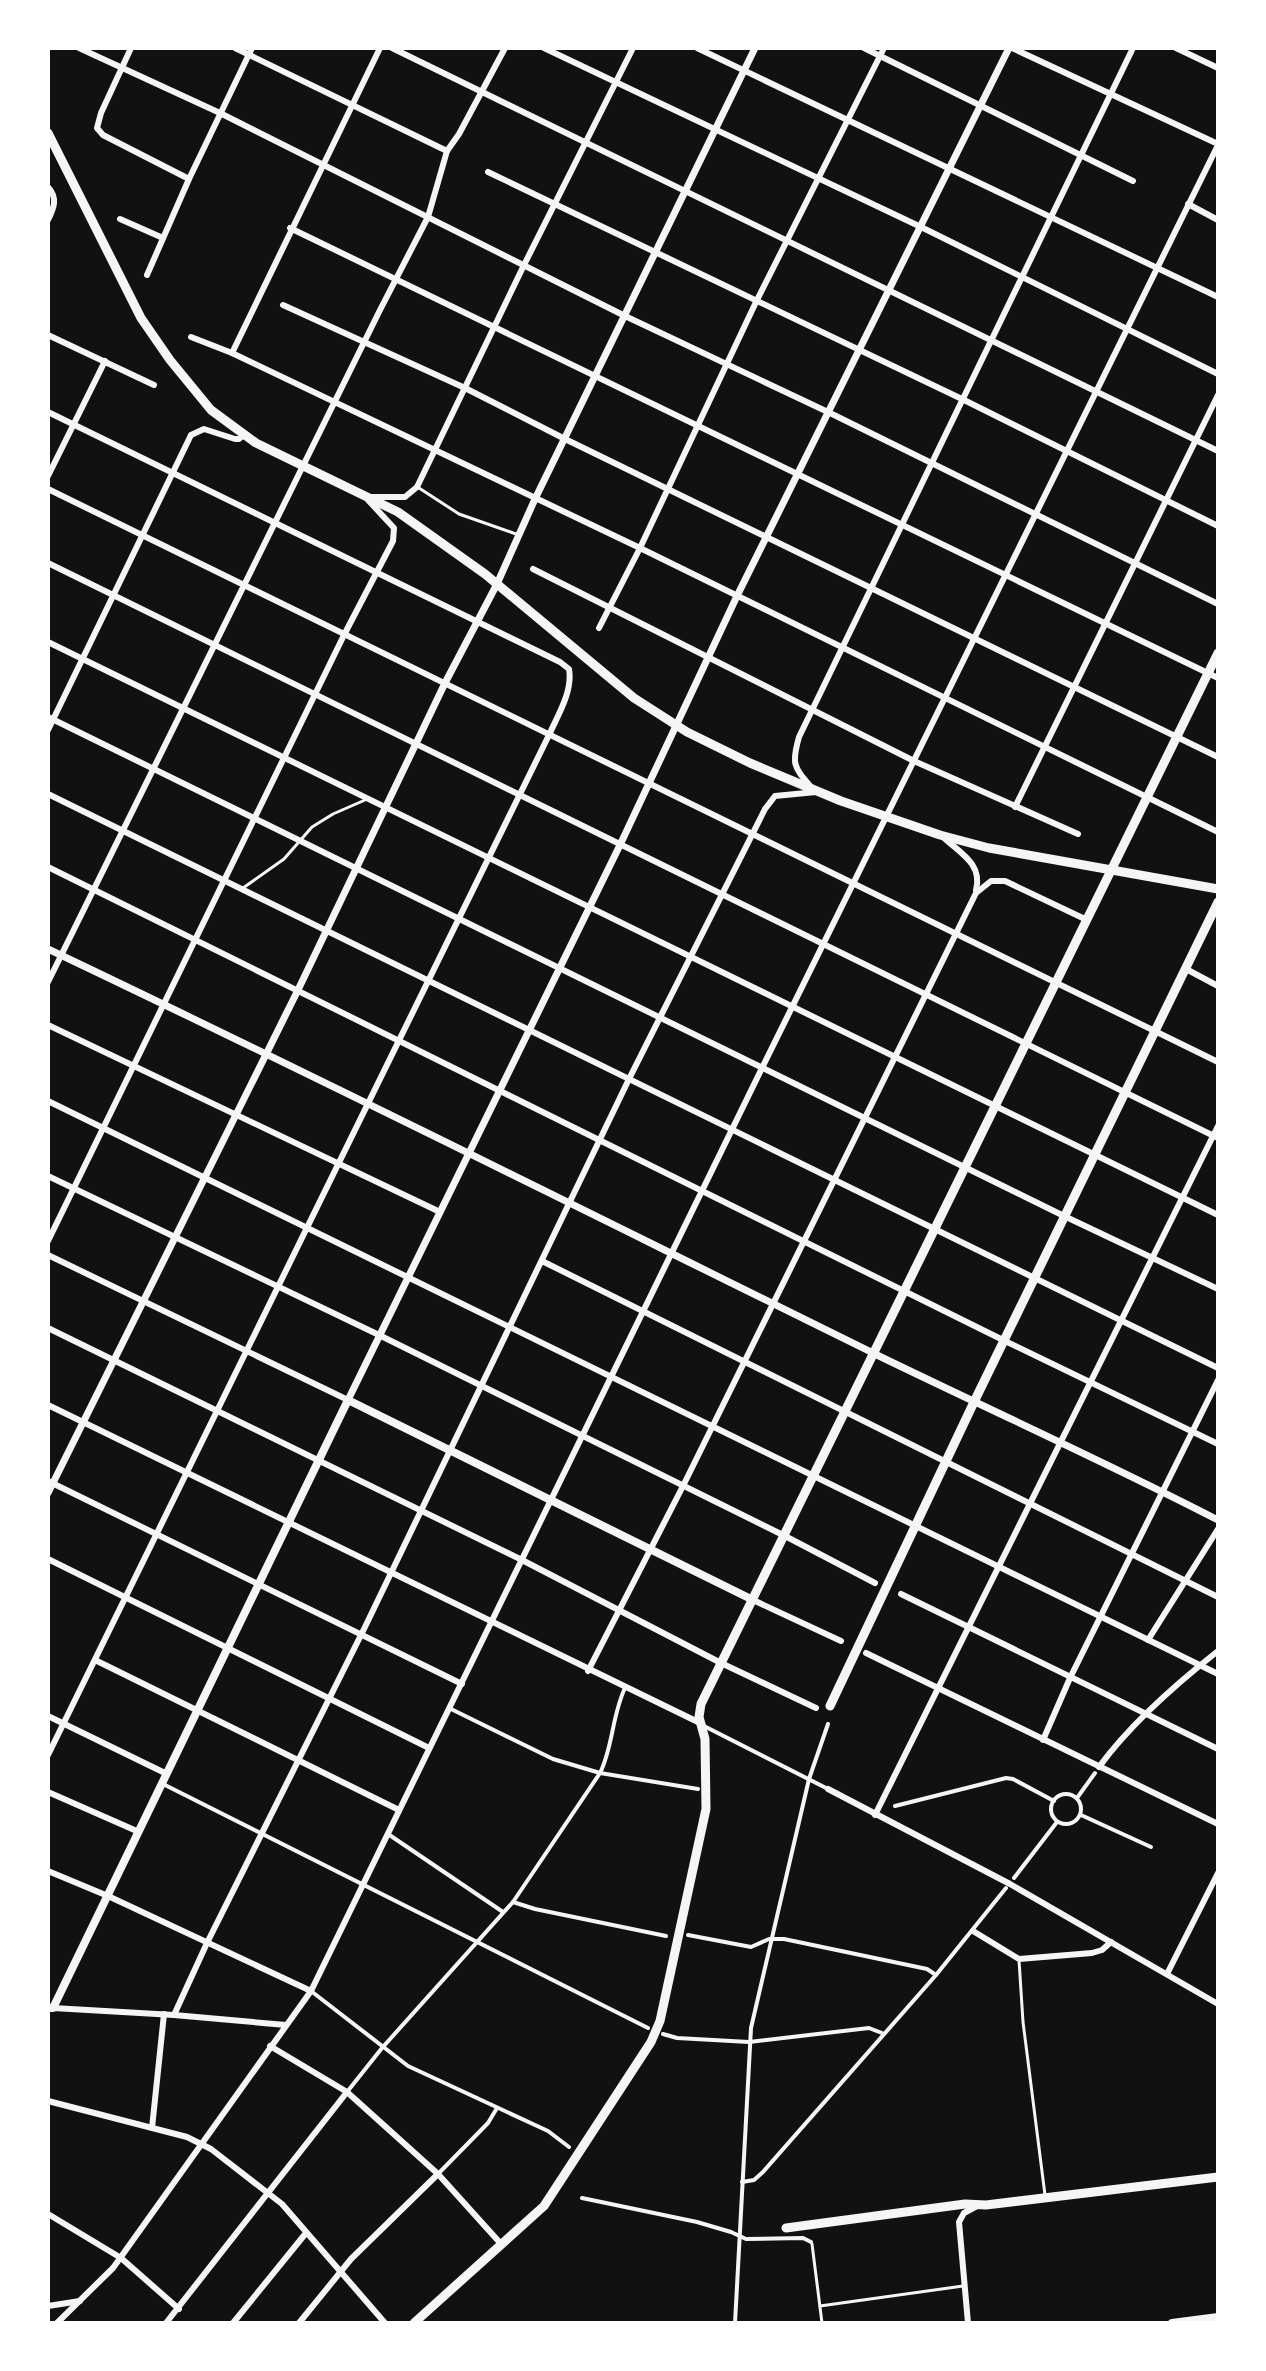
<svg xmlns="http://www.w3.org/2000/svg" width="1266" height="2371" viewBox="0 0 1266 2371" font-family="'Roboto Condensed',sans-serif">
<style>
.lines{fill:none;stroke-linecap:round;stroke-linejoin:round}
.service{stroke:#f5f5f5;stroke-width:3}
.pedestrian{stroke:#f5f5f5;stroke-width:4}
.minor{stroke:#f5f5f5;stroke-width:6}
.tertiary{stroke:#f5f5f5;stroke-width:7}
.secondary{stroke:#f5f5f5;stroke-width:8}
.primary{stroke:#f5f5f5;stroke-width:9}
</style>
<rect width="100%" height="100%" fill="#111"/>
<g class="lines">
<g class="service">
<path d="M419 488 459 514 516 534"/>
<path d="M243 888 284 859 312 827 333 814 365 800"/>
<path d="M1019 1960 1023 2022 1045 2195"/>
<path d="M812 2244 822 2323"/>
<path d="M820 2306 963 2286"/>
</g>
<g class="pedestrian">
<path d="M449 1708 553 1759 600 1773 698 1789"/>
<path d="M702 1725 828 1789"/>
<path d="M163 1784 648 2028"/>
<circle cx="1066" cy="1809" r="15"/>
<path d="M1077 1798 1095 1773"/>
<path d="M895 1806 1006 1778 1013 1779 1054 1801"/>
<path d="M1081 1815 1151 1847"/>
<path d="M388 1834 503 1912"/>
<path d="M1014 1878 1057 1822"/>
<path d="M513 1902 535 1909 666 1936"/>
<path d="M688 1935 751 1947 769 1939H784L927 1969 936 1975"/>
<path d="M311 1991 408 2066 548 2131 569 2147"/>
<path d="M663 2034 677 2038 749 2042 869 2028 882 2033"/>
<path d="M347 2092 382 2048 513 1902 600 1773C613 1747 612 1715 625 1688"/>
<path d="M438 2174 488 2123 497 2108"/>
<path d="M742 2182 754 2180 763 2172 936 1975 1006 1888"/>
<path d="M582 2198 697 2222 731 2232 746 2239 803 2238 811 2242"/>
<path d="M735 2323 751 2028 809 1779 828 1724"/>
</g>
<g class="minor">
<path d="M79 48 220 113 625 316 830 413 1218 604"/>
<path d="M131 48 101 113 97 128 103 135 189 179"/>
<path d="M235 48 447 151"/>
<path d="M392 48 1218 451"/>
<path d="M544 48 921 227 1218 374"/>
<path d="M697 48 1218 297"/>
<path d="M864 48 1133 181"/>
<path d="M1012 48 1218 144"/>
<path d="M1176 48 1218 68"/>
<path d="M488 172 964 400 1218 526"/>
<path d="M48 187C58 198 54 208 48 220"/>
<path d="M1188 204 1218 220"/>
<path d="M120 219 163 238"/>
<path d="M290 228 1218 678"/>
<path d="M147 275 189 179 252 48"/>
<path d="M283 305 465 388 565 439 1218 757"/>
<path d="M48 335 154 385"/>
<path d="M191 337 232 353 640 548 1218 832"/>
<path d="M232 353 380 48"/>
<path d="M48 412 560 662 569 669C573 691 558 715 549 735L48 1755"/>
<path d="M48 476 105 361"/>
<path d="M48 489 1218 1062"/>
<path d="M369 497H405L417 487 524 265 633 48"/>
<path d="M48 563 1218 1138"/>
<path d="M533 569 914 761 1078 834"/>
<path d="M599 628 640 548 756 302 884 48"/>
<path d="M48 642 1218 1215"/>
<path d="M48 717 1064 1216 1218 1289"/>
<path d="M48 730 191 435 204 429 235 439H239L244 435"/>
<path d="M812 788C794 767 791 765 799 737L1133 48"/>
<path d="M48 794 1218 1368"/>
<path d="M1015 807 1218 395"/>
<path d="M943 837C960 853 983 864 976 890"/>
<path d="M48 867 1003 1340 1218 1444"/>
<path d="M1186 969 1218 986"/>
<path d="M48 982 380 310 428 217 447 151 459 134 505 48"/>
<path d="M48 1025 440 1212"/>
<path d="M48 1101 1218 1674"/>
<path d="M48 1176 379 1335 785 1536 875 1583"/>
<path d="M48 1241 344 635 393 541 394 528 368 500"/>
<path d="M48 1255 348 1400"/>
<path d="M542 1261 1218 1597"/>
<path d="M48 1328 522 1560 721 1663 816 1708"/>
<path d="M48 1405 700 1723"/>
<path d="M48 1481 462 1684"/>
<path d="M48 1559 429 1748"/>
<path d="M901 1594 1218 1749"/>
<path d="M753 1600 841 1641"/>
<path d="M1148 1640 1218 1529"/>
<path d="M866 1653 1218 1824"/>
<path d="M95 1660 399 1810"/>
<path d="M588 1671 683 1486 976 893 991 881H1005L1087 920"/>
<path d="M48 1716 167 1774"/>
<path d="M1043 1740 1070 1678 1218 1380"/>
<path d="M1099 1767C1131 1723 1176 1684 1218 1651"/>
<path d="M828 1789 1010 1884 1218 2004"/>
<path d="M48 1792 139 1832"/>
<path d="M875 1815 1218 1126"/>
<path d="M48 1871 108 1896 311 1991"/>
<path d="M973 1931 1019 1959 1092 1953 1102 1950 1111 1942"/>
<path d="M1167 1974 1218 1873"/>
<path d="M53 2008 174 2015 286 2025"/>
<path d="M174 2015 207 1943 365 1627 629 1079 765 809 775 796 816 792"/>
<path d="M270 2046 347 2092 438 2174 502 2245"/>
<path d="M48 2101 187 2137 211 2149 282 2204 385 2323"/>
<path d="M152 2128 164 2014"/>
<path d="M48 2214 121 2258 179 2309"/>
<path d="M48 2306 80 2301"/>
<path d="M57 2323 113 2268 311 1991 762 1068 1218 145"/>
<path d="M166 2323 347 2092"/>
<path d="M233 2323 306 2233"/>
<path d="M299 2323 351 2259 438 2174"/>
<path d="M968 2323 959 2222 964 2213 979 2205"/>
</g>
<g class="tertiary">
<path d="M48 949C326 1081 601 1219 877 1355 990 1410 1106 1462 1218 1520"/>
<path d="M348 1400 620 845 737 596 1009 48"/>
<path d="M48 1493 298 990 445 683 497 584 535 499 755 48"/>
</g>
<g class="secondary">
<path d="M48 2008H53L348 1400 753 1600"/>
<path d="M1172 2323 1218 2317"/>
</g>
<g class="primary">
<path d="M48 133 141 318 170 360 211 410 256 443 398 512 485 574 634 698 687 732 750 763 841 801 940 835 989 848 1218 889"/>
<path d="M830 1706 974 1402 1218 902"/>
<path d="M786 2228 965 2204 986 2205 1218 2177"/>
<path d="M414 2323 544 2206 651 2042 660 2021 706 1809 705 1739 699 1717 701 1704 1218 653"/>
</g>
</g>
<rect width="1266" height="2371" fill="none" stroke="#ffffff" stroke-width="100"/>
</svg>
